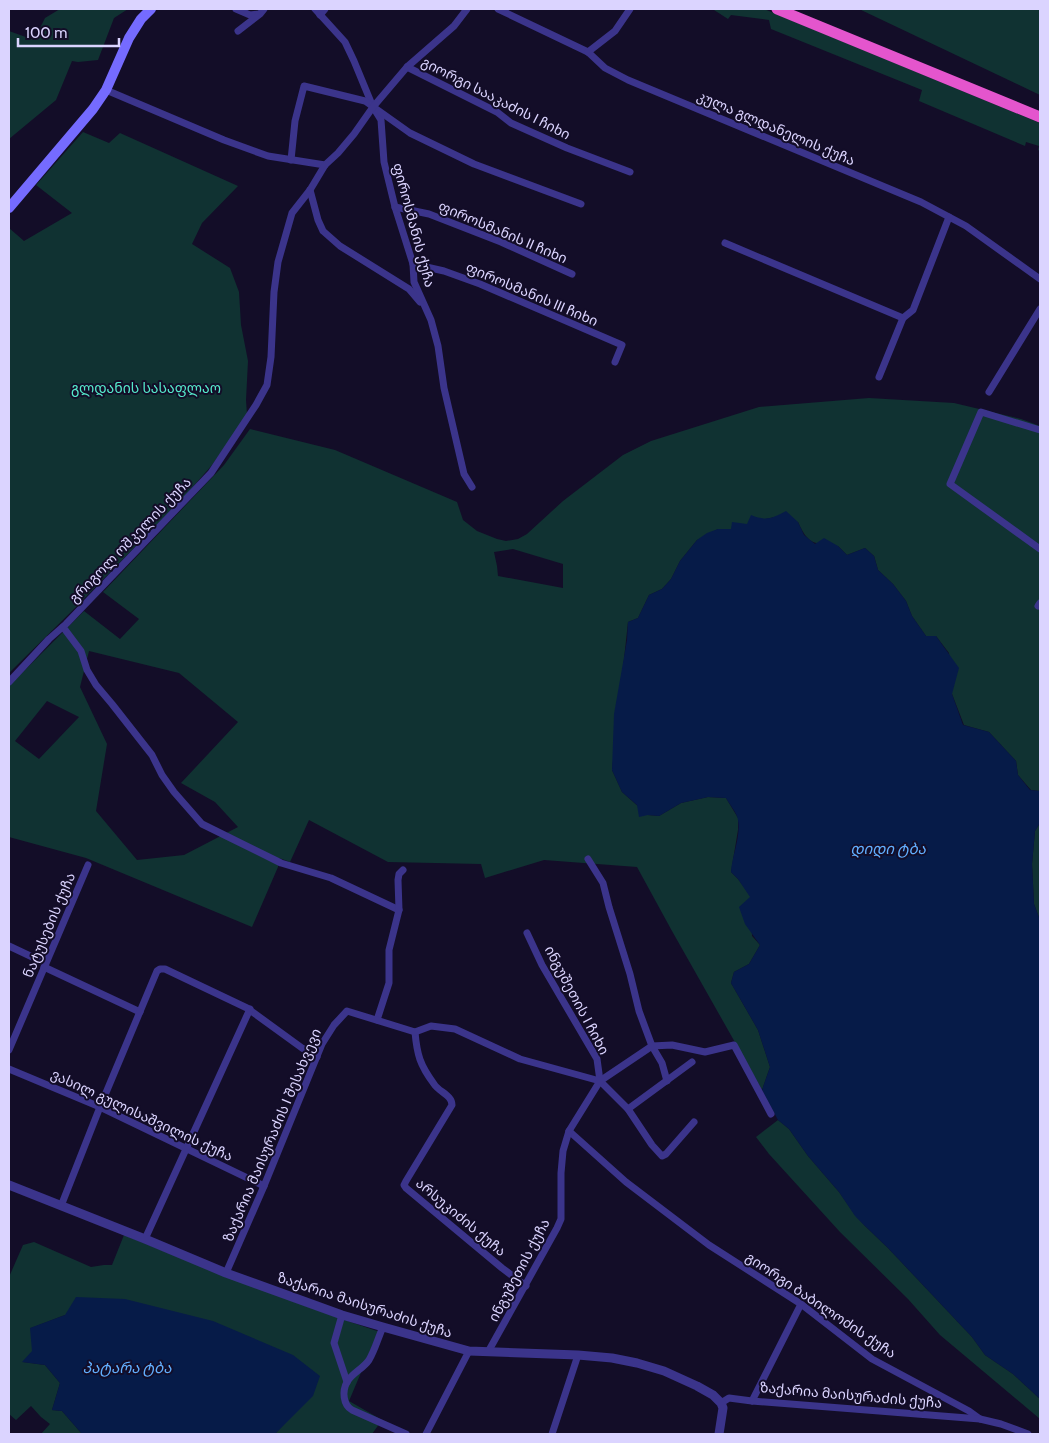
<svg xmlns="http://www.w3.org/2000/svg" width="1049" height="1443" viewBox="0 0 1049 1443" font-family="Cabin,'Noto Sans Georgian',sans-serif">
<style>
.green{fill:#103232;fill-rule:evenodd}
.water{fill:#061b48}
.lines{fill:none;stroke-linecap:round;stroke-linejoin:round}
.minor{stroke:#3b348b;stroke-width:7}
.tertiary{stroke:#3b348b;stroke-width:9}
.secondary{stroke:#756bff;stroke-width:10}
.trunk{stroke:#e455cd;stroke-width:11}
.labels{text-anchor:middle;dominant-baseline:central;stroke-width:4;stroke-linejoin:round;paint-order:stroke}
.street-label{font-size:14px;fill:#dbd4ff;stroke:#130d28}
.park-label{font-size:14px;fill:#55eacb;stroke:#130d28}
.water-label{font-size:15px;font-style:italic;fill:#62afff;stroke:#130d28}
</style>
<rect width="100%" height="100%" fill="#130d28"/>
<g class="green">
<path d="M60 9H128L114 18 98 60 78 62 72 61 56 100 9 139V31L34 40 45 18Z"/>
<path d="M683 9H764L1040 123V151L1038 150 1039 146 1026 142 1025 146 919 101 922 90 771 29 769 20 731 15 728 19 714 10Z"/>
<path d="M859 9H1040V95Z"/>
<path d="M83 132 109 143 120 133 238 186 202 223 192 244 230 268 239 292 241 325 248 361 246 400 247 415 212 465 183 498 75 608 9 673V228L24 241 72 213 36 185Z"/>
<path d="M869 398 954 403 1021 419 1040 426V791L1031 790 1018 775 1016 761 989 732 964 725 952 694 949 653 936 636H926L912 616 906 601 893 584 878 570 874 556 865 548 847 555 838 546C815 544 808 545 798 522L775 517 761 520 732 529H718L697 540 680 561 671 579 662 589 649 595 638 618 628 622 612 770 622 792 648 815 659 816 681 803 708 797 726 798 738 818V830L731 872 738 879 751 897 752 936 760 945 749 964 734 972 731 983 758 1030 770 1067 762 1090 672 931 637 867 544 860 485 878 481 864 388 862 309 820 290 862 279 858 278 867 252 927 86 858 9 837V686L84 611 120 639 139 619 103 592 224 465 250 429 335 450 457 502 463 520 477 531 497 539 506 541 518 539 527 534 563 501 623 455 651 441 759 407ZM513 549 563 564V588L498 576 497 566 494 552ZM89 651 179 673 238 722 181 783 215 802 238 827 184 855 137 860 96 811 107 744 80 687ZM47 701 79 717 39 759 15 741Z"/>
<path d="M1040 823V920L1034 904 1032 864 1035 831Z"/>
<path d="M778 1120 789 1129 808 1156 839 1192 855 1215 865 1226 888 1248 972 1337 985 1355 1013 1374 1040 1399V1419L940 1335 908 1299 840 1232 769 1154 756 1137Z"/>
<path d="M124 1235C209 1270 293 1303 380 1332L376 1337 349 1401 382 1420 372 1434H275L284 1424 65 1315 31 1328 33 1351 23 1362 45 1365 60 1383 52 1410 62 1411 82 1434H41L50 1424 41 1417 31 1406 16 1420 9 1414V1277L23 1245 34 1242 91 1267 104 1265H112Z"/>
</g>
<g class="water">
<path d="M786 511 798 522 804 535 815 544 824 538 838 546 847 555 865 548 874 556 878 570 893 584 906 601 912 616 926 636H936L959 668 952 694 963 725 989 732 1016 761 1018 775 1030 790 1040 791V823L1035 831 1032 864 1034 904 1040 920V1399L1013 1374 985 1355 972 1337 888 1248 865 1226 855 1216 839 1192 808 1156 789 1129 778 1120 762 1090 770 1067 758 1030 731 983 734 972 749 964 760 945 745 924 739 907 750 897 738 879 731 872C732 855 741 837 738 820 737 813 730 805 726 798L708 797 681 803 659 816 648 815 639 817 637 805 622 792 612 770 614 714 627 640 628 622 638 618 649 595 662 589 671 579 680 561 697 540 707 533 718 529H731L732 522 747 524 751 515C766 521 771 519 786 511Z"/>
<path d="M76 1297 125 1299 213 1321 293 1355 320 1376 313 1396 275 1434H82L62 1411 52 1410 60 1383 45 1365 22 1362 32 1351 30 1328 65 1315Z"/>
</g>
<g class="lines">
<g class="minor">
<path d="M236 9 250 15 259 14"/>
<path d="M315 9 345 42 354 61 373 107 381 120 384 162 395 207 413 264 414 282 431 320 438 346 444 388 464 474 472 487"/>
<path d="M498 9 588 52 605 68 628 80 921 202 966 226 1040 279"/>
<path d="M320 15 325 9"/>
<path d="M238 31 260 14 264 9"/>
<path d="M588 52 615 31 630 9"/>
<path d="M407 67 497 112 511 123 567 148 630 172"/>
<path d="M106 90 224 140 268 156 325 165"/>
<path d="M291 160 295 121 304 86 365 101 410 133 474 164 581 204"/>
<path d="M310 190 318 220 323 231 340 246 409 289 420 302"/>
<path d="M395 207 429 214 501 242 572 274"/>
<path d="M725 243 903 318"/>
<path d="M413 264 444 271 480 284 622 345 615 362"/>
<path d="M879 377 903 318 913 310 949 217"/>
<path d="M989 392 1040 309"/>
<path d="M1040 430 981 412 950 484 1040 549"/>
<path d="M1038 606 1040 603"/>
<path d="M63 627 81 651 87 670 96 685 112 704 152 755 162 775 174 792 202 824 281 863 331 878 399 910"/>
<path d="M9 682 49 639 66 624 211 473 256 405 267 385 271 357 274 292 278 262 292 213 310 190 325 165 338 153 354 134 373 107 407 67 454 26 467 9"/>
<path d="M588 859 603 883 609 907 630 974 639 1011 652 1046 662 1063 667 1081"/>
<path d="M527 933 542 965 597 1059 600 1081"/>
<path d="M9 946 45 963"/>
<path d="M44 967 140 1012"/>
<path d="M377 1020 389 983V950L399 910 398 880 399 874 403 870"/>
<path d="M415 1032C417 1055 420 1065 434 1084 439 1092 452 1095 452 1105L406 1181 404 1185 406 1188 502 1268 526 1286"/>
<path d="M9 1050 88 865"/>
<path d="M9 1069 100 1107 264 1186"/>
<path d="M628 1109 692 1062"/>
<path d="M569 1131 626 1182 709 1245 801 1304 872 1359 969 1411 980 1419 1001 1424 1028 1434"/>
<path d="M61 1206 100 1107 157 971 160 969H165L247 1008 302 1048 317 1057"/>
<path d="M145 1239 250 1009"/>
<path d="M226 1273 264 1186 322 1044 334 1025 347 1011 415 1032 431 1026 455 1029 520 1059 600 1081 628 1109 652 1145 662 1156 666 1154 694 1122"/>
<path d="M342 1315 334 1343 347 1382"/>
<path d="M383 1327C378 1338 375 1350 369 1360 363 1369 352 1373 347 1382 342 1391 343 1405 352 1410L406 1434"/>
<path d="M488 1352 557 1228 561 1219V1173L563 1151 569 1131 600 1081 652 1046 672 1045 705 1052 734 1045 771 1114"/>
<path d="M752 1401 801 1304"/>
<path d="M721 1403 729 1398 752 1401 980 1419"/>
<path d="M426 1434 469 1351"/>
<path d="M552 1434 578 1355"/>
</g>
<path class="tertiary" d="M9 1185 145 1239 226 1273 342 1315 383 1327 469 1351 578 1355 612 1358 637 1363 664 1371 697 1386 713 1395 721 1403 723 1408 719 1434"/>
<path class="secondary" d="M9 208 93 109 106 90 129 38 141 19 151 9"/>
<path class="trunk" d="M777 9 1040 117"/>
</g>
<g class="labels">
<g class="street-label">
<text transform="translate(496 98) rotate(27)">გიორგი სააკაძის I ჩიხი</text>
<text transform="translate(776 128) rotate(23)">კულა გლდანელის ქუჩა</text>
<text transform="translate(414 225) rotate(75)">ფიროსმანის ქუჩა</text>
<text transform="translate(503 232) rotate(23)">ფიროსმანის II ჩიხი</text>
<text transform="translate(532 294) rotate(23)">ფიროსმანის III ჩიხი</text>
<text transform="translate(130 540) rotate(-46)">გრიგოლ ოშკელის ქუჩა</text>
<text transform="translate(49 925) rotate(-67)">ნატუსების ქუჩა</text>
<text transform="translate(577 1000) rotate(62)">ინგუშეთის I ჩიხი</text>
<text transform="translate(142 1115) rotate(25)">ვასილ გულისაშვილის ქუჩა</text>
<text transform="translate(272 1135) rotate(-67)">ზაქარია მაისურაძის I შესახვევი</text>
<text transform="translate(461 1217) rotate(40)">არსუკიძის ქუჩა</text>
<text transform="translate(519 1270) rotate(-62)">ინგუშეთის ქუჩა</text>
<text transform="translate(365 1305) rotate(18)">ზაქარია მაისურაძის ქუჩა</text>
<text transform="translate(821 1305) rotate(34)">გიორგი ბაბილოძის ქუჩა</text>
<text transform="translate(851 1395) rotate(5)">ზაქარია მაისურაძის ქუჩა</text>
</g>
<g class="park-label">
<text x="146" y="388">გლდანის სასაფლაო</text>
</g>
<g class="water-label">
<text x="888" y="849">დიდი ტბა</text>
<text x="127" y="1368">პატარა ტბა</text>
</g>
</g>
<rect width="1049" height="1443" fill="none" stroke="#dbd4ff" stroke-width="20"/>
<path d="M18 38v8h101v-8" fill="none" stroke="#dbd4ff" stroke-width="2.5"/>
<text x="25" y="38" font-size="15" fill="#dbd4ff" stroke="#130d28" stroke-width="4" paint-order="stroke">100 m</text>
</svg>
